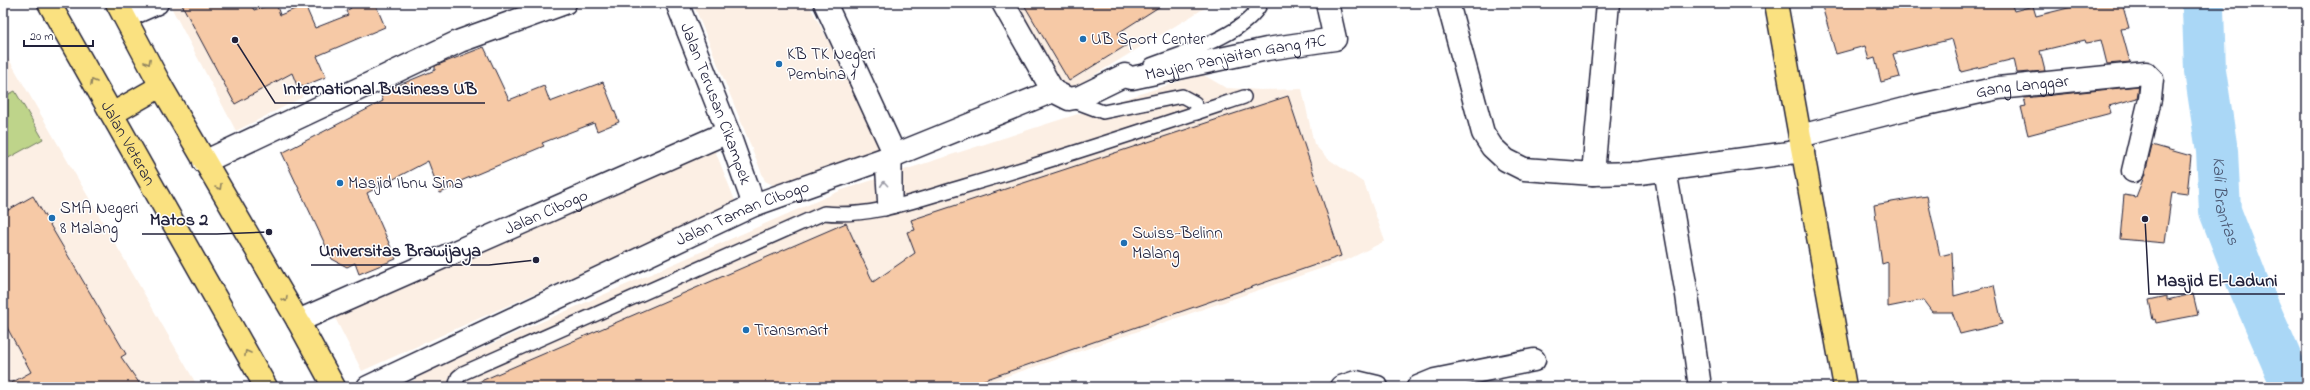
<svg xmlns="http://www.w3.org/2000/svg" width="2310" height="390" viewBox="0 0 2310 390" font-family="'Indie Flower',sans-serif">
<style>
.built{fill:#fcefe4}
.green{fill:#bed48a;stroke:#707b62}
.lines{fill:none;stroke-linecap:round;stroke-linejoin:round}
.river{stroke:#aad7f6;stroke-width:42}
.building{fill:#f6c9a6;stroke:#22223b}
.lane-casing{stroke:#22223b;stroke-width:16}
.street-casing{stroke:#22223b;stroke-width:25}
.primary-casing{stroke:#22223b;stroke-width:25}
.lane{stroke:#fff;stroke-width:13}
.street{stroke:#fff;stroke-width:22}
.primary{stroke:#fae180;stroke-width:22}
.oneway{stroke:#8e825e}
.oneway2{stroke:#9c9ca7}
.poi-dot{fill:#1f6fb2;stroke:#fff;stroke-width:1.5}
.labels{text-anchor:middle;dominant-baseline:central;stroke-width:3;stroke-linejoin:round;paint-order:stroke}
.poi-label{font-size:17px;fill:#22223b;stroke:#fff;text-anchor:start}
.street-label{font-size:17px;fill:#22223b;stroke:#fff}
.water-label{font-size:18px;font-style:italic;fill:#4b5873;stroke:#fff}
.leader{fill:none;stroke:#22223b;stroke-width:1.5}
.callout-dot{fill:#22223b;stroke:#fff;stroke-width:1.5}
.callout-label{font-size:18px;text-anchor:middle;font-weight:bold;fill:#22223b;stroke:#fff;stroke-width:3;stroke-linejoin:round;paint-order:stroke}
</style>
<rect width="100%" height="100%" fill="#fff"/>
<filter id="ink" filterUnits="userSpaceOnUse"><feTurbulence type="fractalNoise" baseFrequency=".025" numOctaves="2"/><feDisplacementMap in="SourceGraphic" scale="8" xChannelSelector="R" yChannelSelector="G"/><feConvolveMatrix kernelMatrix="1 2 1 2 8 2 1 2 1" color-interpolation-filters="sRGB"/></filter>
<g filter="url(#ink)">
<g class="built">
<path d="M174 3H254L303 97 236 131 170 5Z"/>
<path d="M693 3H808L873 124 880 146 873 152 775 186 765 181Z"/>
<path d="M1016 3H1213L1068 91Z"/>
<path d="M3 49 198 387H3Z"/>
<path d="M1202 74 1226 88 1261 90 1302 89 1314 144 1327 158 1364 183 1385 241 1349 259 975 387H404L423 374 842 190Z"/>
<path d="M714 148 736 203 362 371 334 316Z"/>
</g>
<path class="green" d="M15 91 43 139 3 161V97Z"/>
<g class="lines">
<path class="river" id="s1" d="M2202 3 2203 8 2205 71 2217 151 2220 211 2247 281 2293 387"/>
</g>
<g class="building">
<path d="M181 3H250L254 10 276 3 280 15 305 5 315 28 348 15 346 11 351 8 349 3H375L385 27 317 56 326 77 298 88 292 73 235 104Z"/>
<path d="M1023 3H1165L1118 33 1127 45 1069 81Z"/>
<path d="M1821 3H2011L2014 11 2033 6 2036 16 2088 3H2122L2129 28 2121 29 2130 62 2107 64 2101 40 2086 43 2085 40 2040 51 2045 71 2017 73 2014 59 1961 72 1952 39 1893 54 1900 77 1881 82 1875 58 1869 60 1865 46 1836 54Z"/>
<path d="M484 47 509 100 544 86 550 102 603 82 619 122 597 131 594 123 542 143 544 146 456 183 457 186 440 193 428 161 367 193 396 259 359 274 355 263 347 267 332 259 282 153 383 101 380 93 435 70V66Z"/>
<path d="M2139 86 2137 98 2109 106 2111 113 2028 135 2021 107 2026 106 2024 98Z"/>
<path d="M1288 96 1341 256 964 387H467L846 223 873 282 915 253 907 232 915 230 911 220Z"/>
<path d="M2152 145 2191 156 2187 194 2172 192 2165 243 2120 239 2124 195 2136 197 2145 174Z"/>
<path d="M33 196 126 354 121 357 142 387H4L31 372 3 320V213Z"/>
<path d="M1927 196 1940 256 1952 253 1954 296 1994 285 2002 324 1960 334 1952 312H1932L1923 300 1888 307V262L1882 264 1874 205Z"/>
<path d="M2193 294 2198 315 2156 323 2155 319 2153 320 2149 300 2167 296V300Z"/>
</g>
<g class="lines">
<defs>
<g id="lane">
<path d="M1151 65C1183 53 1246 35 1261 3"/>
<path d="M1071 100 1103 112 1182 96 1195 103 1197 113"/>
<path d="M895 155V206"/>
<path d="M882 160 885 209"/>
<path d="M455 387 458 377 463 373 824 213C872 218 919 199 965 186 1059 159 1151 128 1244 97"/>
</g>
<g id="street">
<path id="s2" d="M677 3 728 132 754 205"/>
<path d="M825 3 895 155"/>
<path d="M1003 3 1053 91"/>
<path d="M1448 3 1483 133 1492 147 1506 160 1524 169 1593 174 1640 173 1803 151"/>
<path d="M125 17 157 3"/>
<path id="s3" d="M1123 76 1132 78 1267 49 1335 39 1327 3"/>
<path id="s4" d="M1800 136 1913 107 1998 88 2146 73 2152 79 2150 99 2133 171"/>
<path d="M204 162 460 41 565 3"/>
<path d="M1665 170 1687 295 1700 387"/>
<path d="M1593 174 1608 3"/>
<path id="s5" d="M298 321 728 132"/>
<path id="s6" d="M368 387 754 205 895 155 1053 91 1069 99 1080 97 1125 75"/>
<path d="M1341 387 1356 382 1377 387"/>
<path d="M1418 387 1435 380 1534 360"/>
</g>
<g id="primary">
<path id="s7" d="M49 3 266 387"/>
<path d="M117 3 161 86 298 321 334 387"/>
<path d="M1776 3 1845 387"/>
<path d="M112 114 161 86"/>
</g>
</defs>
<use href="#lane" class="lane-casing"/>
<use href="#street" class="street-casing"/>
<use href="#primary" class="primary-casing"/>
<use href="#lane" class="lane"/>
<use href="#street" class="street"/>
<use href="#primary" class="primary"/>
</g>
<defs><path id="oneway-chevron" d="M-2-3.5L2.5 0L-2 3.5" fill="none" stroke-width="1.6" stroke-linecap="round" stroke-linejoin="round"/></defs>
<g class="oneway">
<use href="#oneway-chevron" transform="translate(148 62) rotate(62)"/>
<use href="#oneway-chevron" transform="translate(93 82) rotate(-119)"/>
<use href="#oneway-chevron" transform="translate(219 187) rotate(60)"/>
<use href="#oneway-chevron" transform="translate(285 299) rotate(60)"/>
<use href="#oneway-chevron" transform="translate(247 353) rotate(-119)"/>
</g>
<use class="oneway2" href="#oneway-chevron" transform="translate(884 184) rotate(-94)"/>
</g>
<g class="poi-dot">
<circle cx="1083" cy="39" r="4"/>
<circle cx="779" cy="64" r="4"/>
<circle cx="340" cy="183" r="4"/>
<circle cx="52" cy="218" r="4"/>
<circle cx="1124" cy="243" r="4"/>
<circle cx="746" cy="330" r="4"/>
</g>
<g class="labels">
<g class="poi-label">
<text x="1091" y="39">UB Sport Center</text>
<text x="787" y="54">KB TK Negeri<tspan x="787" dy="20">Pembina 1</tspan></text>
<text x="348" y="183">Masjid Ibnu Sina</text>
<text x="60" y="208">SMA Negeri<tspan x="60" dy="20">8 Malang</tspan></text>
<text x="1132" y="233">Swiss-Belinn<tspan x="1132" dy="20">Malang</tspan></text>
<text x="754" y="330">Transmart</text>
</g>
<g class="street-label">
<text stroke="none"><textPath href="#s3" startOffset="115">Mayjen Panjaitan Gang 17C</textPath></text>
<text stroke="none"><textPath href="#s4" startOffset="228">Gang Langgar</textPath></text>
<text stroke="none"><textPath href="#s2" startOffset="108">Jalan Terusan Cikampek</textPath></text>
<text stroke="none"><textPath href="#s7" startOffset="161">Jalan Veteran</textPath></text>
<text stroke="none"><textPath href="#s5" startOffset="271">Jalan Cibogo</textPath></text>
<text stroke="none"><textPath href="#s6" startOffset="413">Jalan Taman Cibogo</textPath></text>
</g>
<g class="water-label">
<text stroke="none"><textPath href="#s1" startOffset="200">Kali Brantas</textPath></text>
</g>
</g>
<path class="leader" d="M235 40L275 103H485M269 232L217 234H142M536 260L489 265H311M2145 219L2149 294H2285"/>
<g class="callout-dot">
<circle cx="235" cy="40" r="4"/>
<circle cx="269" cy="232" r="4"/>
<circle cx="536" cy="260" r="4"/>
<circle cx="2145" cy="219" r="4"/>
</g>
<g class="callout-label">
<text x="380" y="94">International Business UB</text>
<text x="179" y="225">Matos 2</text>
<text x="400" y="256">Universitas Brawijaya</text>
<text x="2217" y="286">Masjid El-Laduni</text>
</g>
<rect width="2310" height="390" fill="none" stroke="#fff" stroke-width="16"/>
<rect x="8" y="8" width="2294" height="374" fill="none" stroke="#22223b" stroke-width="1.5" filter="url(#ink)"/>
<path d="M24 40v6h69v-6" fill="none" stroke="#22223b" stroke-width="2"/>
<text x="30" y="40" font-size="12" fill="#22223b" stroke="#ffffff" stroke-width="3" paint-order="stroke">20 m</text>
</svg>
